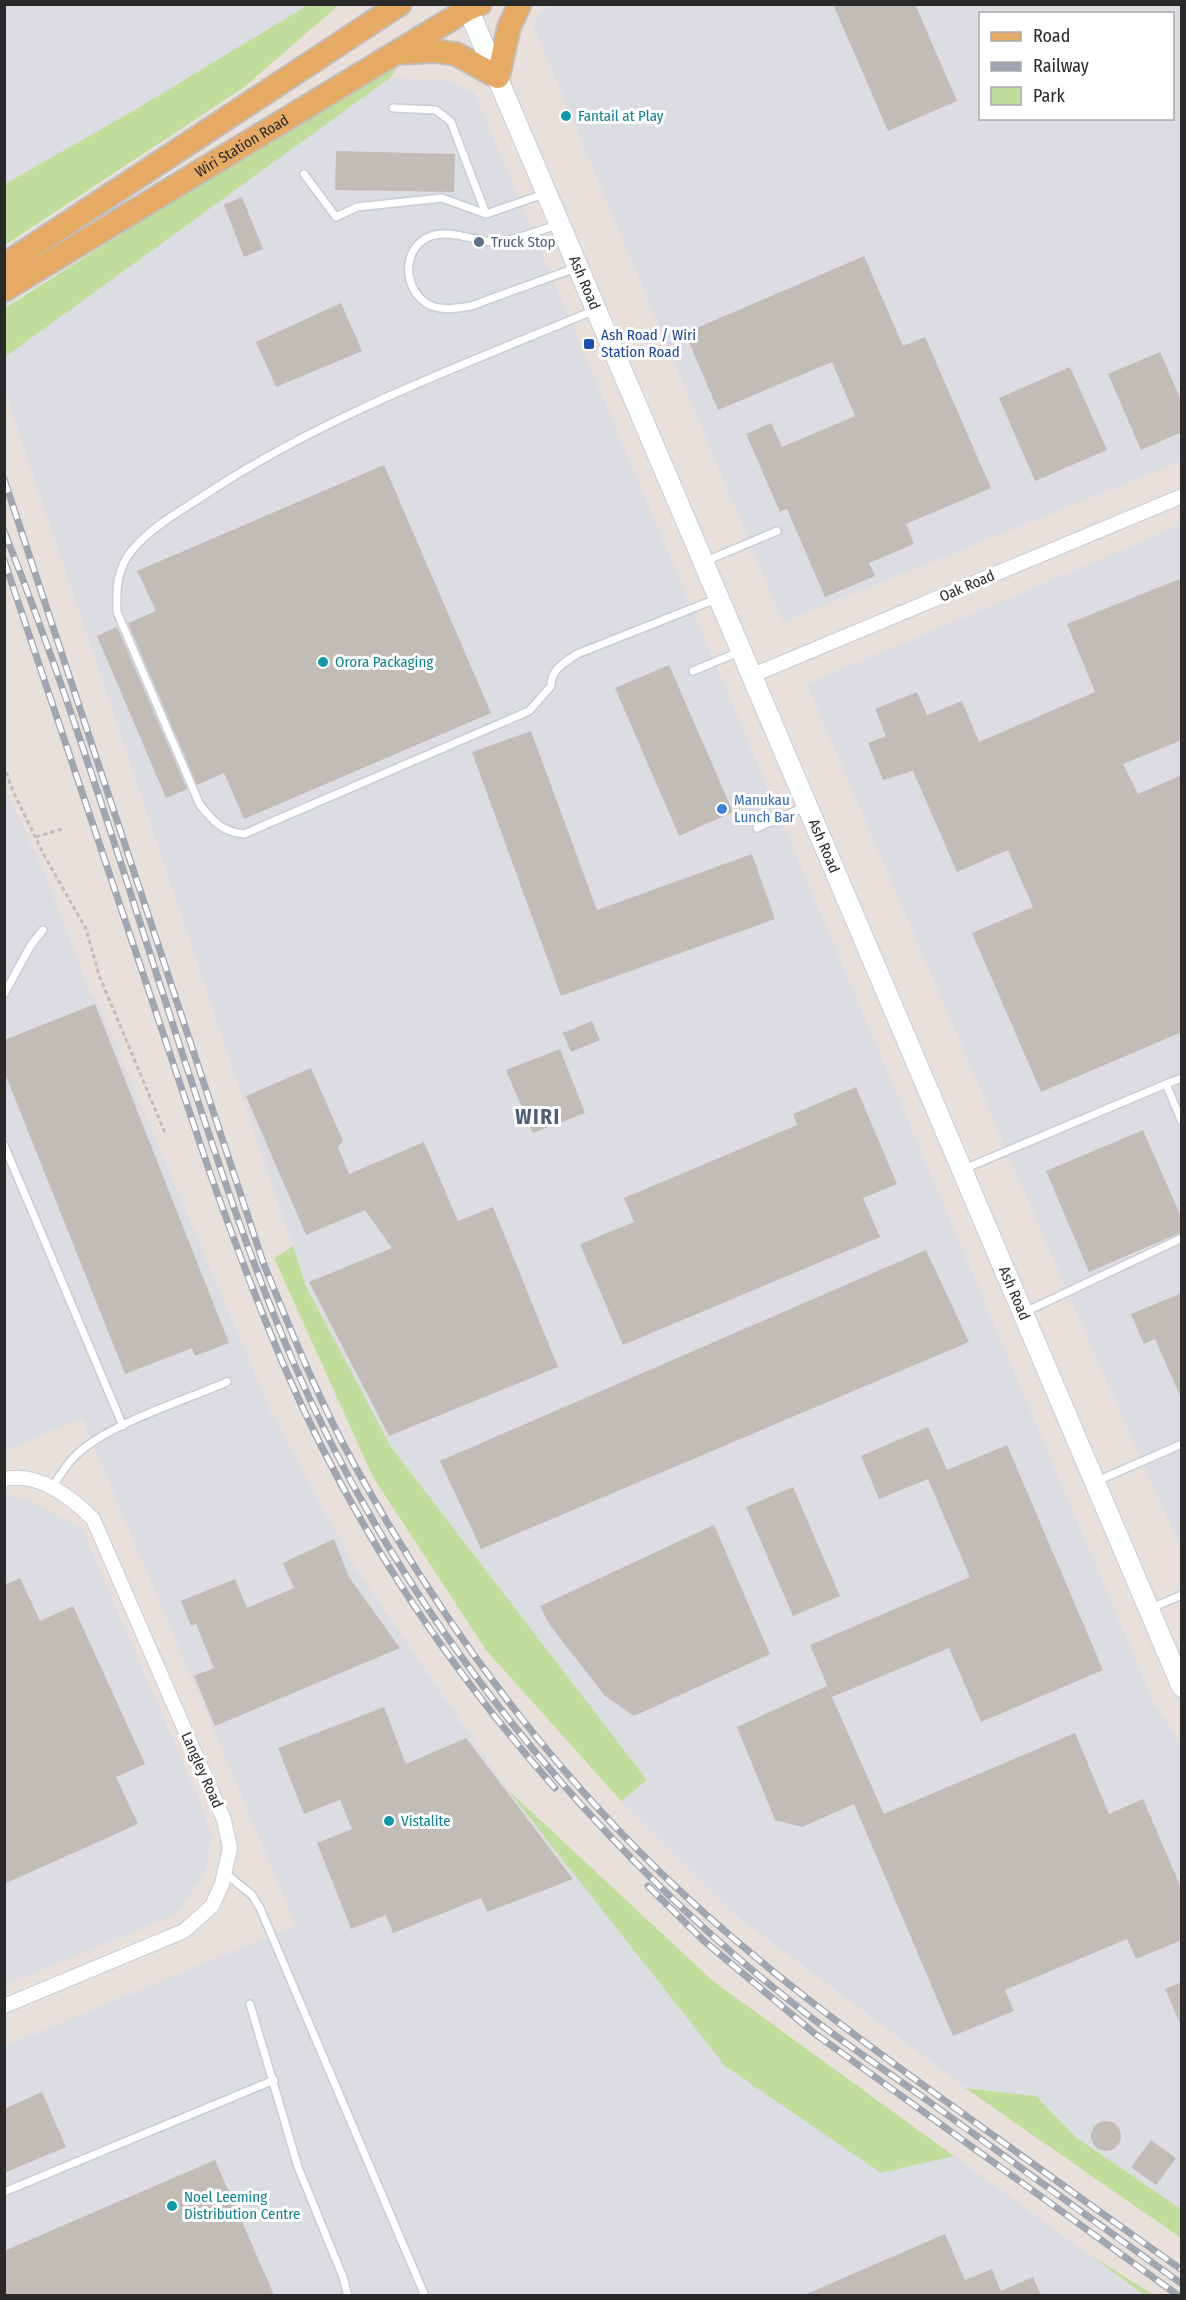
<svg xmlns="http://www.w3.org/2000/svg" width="1186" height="2300" viewBox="0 0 1186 2300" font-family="'Fira Sans Condensed',sans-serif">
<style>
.industrial{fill:#dcdce3;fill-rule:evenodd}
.green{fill:#c1dd9b}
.building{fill:#c2bcb7}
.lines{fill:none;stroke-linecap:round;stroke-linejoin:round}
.lane-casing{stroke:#c7cdd6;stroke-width:10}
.street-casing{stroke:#c7cdd6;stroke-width:16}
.secondary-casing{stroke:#c7cdd6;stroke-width:22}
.primary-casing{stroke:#bfbfbf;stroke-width:26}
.path{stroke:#bfbfbf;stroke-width:3;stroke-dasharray:4.5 3;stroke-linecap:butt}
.lane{stroke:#fff;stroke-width:7}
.street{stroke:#fff;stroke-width:14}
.secondary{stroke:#fff;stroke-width:20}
.primary{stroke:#e6aa65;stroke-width:22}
.rail-casing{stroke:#9fa6b2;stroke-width:7}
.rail{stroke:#fff;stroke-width:4.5;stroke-dasharray:14;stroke-linecap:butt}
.culture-dot{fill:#0f9aa8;stroke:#fff;stroke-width:2}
.service-dot{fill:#5c6f8a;stroke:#fff;stroke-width:2}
.transit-dot{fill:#1a4fb4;stroke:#fff;stroke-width:2}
.shop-dot{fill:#3f7fe0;stroke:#fff;stroke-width:2}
.labels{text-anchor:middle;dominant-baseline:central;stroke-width:6;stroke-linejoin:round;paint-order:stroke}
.culture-label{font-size:15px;fill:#0d838f;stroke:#fff;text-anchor:start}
.street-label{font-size:15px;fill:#292929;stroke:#fff}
.service-label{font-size:15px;fill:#4e5e75;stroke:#fff;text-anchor:start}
.transit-label{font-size:15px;fill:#164399;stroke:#fff;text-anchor:start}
.shop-label{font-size:15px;fill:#366cbe;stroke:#fff;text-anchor:start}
.district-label{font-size:21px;font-weight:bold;letter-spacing:1.5px;fill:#4d5d76;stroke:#fff}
</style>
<rect width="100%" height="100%" fill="#eae0db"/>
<g class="industrial">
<path d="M558 4 1181 5V461L783 622 534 27 540 12ZM980 14H1172V118H980Z"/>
<path d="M5 5H308L133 111 5 184Z"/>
<path d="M390 78 449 81 474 92 1153 1701 1181 1744V2209L1077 2138 1036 2096 965 2087 734 1914 621 1801 646 1779 391 1447 306 1286 5 391 4 357Z"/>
<path d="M1181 525V1549L1080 1321 807 684Z"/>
<path d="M4 789 43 868 92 998H96L270 1410 354 1566 507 1789 591 1884 881 2173 954 2156 1144 2295H5V2046L296 1925 82 1418 5 1451Z"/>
<path d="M6 1496 25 1499 82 1528 202 1806 212 1837 204 1875 177 1914 5 1985Z"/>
</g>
<g class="green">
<path d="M308 5H339L243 88 5 245V184L133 111Z"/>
<path d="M398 66 390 78 5 357V308L373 74Z"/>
<path d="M293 1246 306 1286 391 1447 647 1780 621 1801 486 1650 373 1477 274 1258Z"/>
<path d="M507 1789 713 1981 954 2156 881 2173 725 2066Z"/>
<path d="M965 2088 1036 2096 1077 2138 1181 2209V2238Z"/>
<path d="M1090 2255 1154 2295H1144Z"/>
</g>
<g class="building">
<path d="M833 4H915L957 101 888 131Z"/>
<path d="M336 151 455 154 454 192 335 190Z"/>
<path d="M242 197 263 249 244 257 224 205Z"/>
<path d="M864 256 903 346 925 337 991 488 906 524 914 544 869 563 875 576 825 597 787 509 780 512 746 434 771 423 782 447 855 416 832 362 718 410 685 333Z"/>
<path d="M341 303 362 351 276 387 256 342Z"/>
<path d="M1160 352 1182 402V432L1141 450 1108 374Z"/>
<path d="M1070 367 1107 450 1035 481 999 398Z"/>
<path d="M384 465 491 713 244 819 224 773 197 785 128 623 156 611 137 571Z"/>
<path d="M1182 578V740L1123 764 1138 794 1182 775V1032L1041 1092 972 933 1033 907 1008 850 957 872 913 771 883 780 868 743 886 736 875 709 917 692 927 715 962 701 979 742 1095 692 1067 624Z"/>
<path d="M117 627 187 789 166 798 97 636Z"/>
<path d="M669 665 733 812 679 836 615 688Z"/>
<path d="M531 731 597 910 752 854 775 919 561 996 472 752Z"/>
<path d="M95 1004 229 1343 195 1356 192 1348 125 1374 4 1071V1040Z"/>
<path d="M592 1021 600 1040 571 1052 563 1033Z"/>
<path d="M560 1049 585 1113 533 1133 506 1070Z"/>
<path d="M311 1068 343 1141 338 1147 349 1174 424 1142 458 1221 493 1207 558 1367 389 1436 309 1282 392 1248 365 1210 306 1235 246 1096Z"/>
<path d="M856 1087 897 1184 863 1198 880 1237 623 1345 580 1244 634 1222 624 1198 797 1125 793 1114Z"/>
<path d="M1143 1130 1182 1219V1232L1089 1272 1046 1171Z"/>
<path d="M926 1250 969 1342 481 1549 440 1461Z"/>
<path d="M1182 1293V1400L1155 1339 1144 1344 1131 1314Z"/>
<path d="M928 1427 947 1470 1007 1445 1103 1670 981 1722 949 1648 832 1697 810 1645 970 1577 928 1479 879 1499 861 1456Z"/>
<path d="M793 1487 840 1596 793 1616 746 1507Z"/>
<path d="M714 1525 770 1654 634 1716 605 1696 549 1624 540 1606Z"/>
<path d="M334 1539 349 1577 400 1648 215 1726 194 1676 214 1668 196 1624 191 1626 181 1601 235 1579 247 1608 294 1588 283 1563Z"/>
<path d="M20 1578 40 1621 73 1606 145 1764 116 1777 138 1824 4 1884V1585Z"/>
<path d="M827 1686 884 1814 1075 1733 1109 1814 1143 1799 1182 1890V1940L1136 1959 1127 1939 1005 1990 1014 2011 953 2036 854 1804 802 1827 775 1820 737 1727Z"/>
<path d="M384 1707 406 1764 466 1738 573 1879 487 1912 481 1898 393 1933 386 1915 351 1929 317 1843 352 1829 340 1800 304 1814 278 1748Z"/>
<path d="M1182 1982V2028L1165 1989Z"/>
<path d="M42 2092 66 2147 4 2173V2109Z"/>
<circle cx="1106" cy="2136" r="15"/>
<path d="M1151 2140 1176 2158 1156 2185 1131 2167Z"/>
<path d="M215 2160 274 2295H4V2251Z"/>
<path d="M945 2234 965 2280 992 2269 1001 2291 1033 2277 1041 2295H804Z"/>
</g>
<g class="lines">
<defs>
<g id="lane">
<path d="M393 108 436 110 451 122 486 214"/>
<path d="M304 174 336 217 357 207 442 198 486 214 544 194"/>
<path d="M558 225C539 230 515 241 495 242 475 242 452 229 431 236 402 247 402 286 426 303 439 312 458 308 471 306L578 267"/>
<path d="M595 310C463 365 323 416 203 496 180 511 152 527 134 548 117 566 116 588 117 612L200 805C213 821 222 832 244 834L529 711 551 686C551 669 564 663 577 654L716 599"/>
<path d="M706 561 777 531"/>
<path d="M693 671 739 652"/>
<path d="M757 828 804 807"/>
<path d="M4 994 31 945 43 930"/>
<path d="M1166 1084 1182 1078"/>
<path d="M4 1145 123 1426"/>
<path d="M964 1169 1166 1084 1182 1122"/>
<path d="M1025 1312 1182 1238"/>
<path d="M1097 1481 1182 1444"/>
<path d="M52 1487C60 1476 67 1463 77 1454 111 1423 183 1401 227 1382"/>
<path d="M1151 1608 1182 1595"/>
<path d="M225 1873 252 1895 260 1908 425 2296"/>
<path d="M250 2004 298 2167 343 2277 348 2296"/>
<path d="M4 2192 274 2080"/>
</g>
<g id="street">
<path d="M753 675 1182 496"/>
<path d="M4 1479C39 1472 70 1496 93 1519L224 1820 230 1848 222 1884 212 1906 184 1931 4 2006"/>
</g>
<g id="secondary">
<path id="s1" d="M466 4 1182 1687"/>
</g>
<g id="primary">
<path d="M397 53 435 51 456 54 498 77 509 27 520 4"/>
<path d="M4 265 400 4"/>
<path id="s2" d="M4 290 468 9 480 4"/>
</g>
</defs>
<use href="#lane" class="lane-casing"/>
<use href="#street" class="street-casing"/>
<use href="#secondary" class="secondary-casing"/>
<use href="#primary" class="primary-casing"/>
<g class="path">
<path d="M4 765 12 789 44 855 86 929 99 975 165 1133"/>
<path d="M36 837 62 829"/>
</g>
<use href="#lane" class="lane"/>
<use href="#street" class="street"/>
<use href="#secondary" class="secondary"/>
<use href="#primary" class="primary"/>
<defs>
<g id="rail">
<path d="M4 479 263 1262C291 1331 319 1401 355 1466 437 1614 538 1754 660 1872 746 1955 841 2026 937 2095 1019 2154 1100 2212 1182 2270"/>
<path d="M4 531C74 707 129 891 188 1071 220 1168 252 1265 292 1359 400 1613 590 1847 808 2015 845 2044 885 2070 924 2098 1009 2160 1095 2222 1182 2284"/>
<path d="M4 560 211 1176C234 1240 257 1303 284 1366 350 1520 444 1663 555 1788"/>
<path d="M648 1886 704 1941 814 2033 1179 2296"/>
</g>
</defs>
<use href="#rail" class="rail-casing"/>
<use href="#rail" class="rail"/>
</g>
<g class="culture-dot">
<circle cx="566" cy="116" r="6"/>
<circle cx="323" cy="662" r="6"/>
<circle cx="389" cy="1821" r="6"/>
<circle cx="172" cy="2206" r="6"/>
</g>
<circle class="service-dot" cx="479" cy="242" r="6"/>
<rect class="transit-dot" x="583" y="338" width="12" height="12" rx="3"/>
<circle class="shop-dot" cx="722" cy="809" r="6"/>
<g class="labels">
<g class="culture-label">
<text x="578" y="116">Fantail at Play</text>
<text x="335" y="662">Orora Packaging</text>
<text x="401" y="1821">Vistalite</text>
<text x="184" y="2197">Noel Leeming<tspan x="184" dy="17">Distribution Centre</tspan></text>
</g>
<g class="street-label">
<text stroke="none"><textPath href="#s2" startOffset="278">Wiri Station Road</textPath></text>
<text stroke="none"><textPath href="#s1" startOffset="303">Ash Road</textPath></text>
<text transform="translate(967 586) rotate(-23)">Oak Road</text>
<text stroke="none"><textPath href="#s1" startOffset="915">Ash Road</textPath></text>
<text stroke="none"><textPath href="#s1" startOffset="1401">Ash Road</textPath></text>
<text transform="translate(202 1770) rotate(66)">Langley Road</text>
</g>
<g class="service-label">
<text x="491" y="242">Truck Stop</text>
</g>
<g class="transit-label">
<text x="601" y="335">Ash Road / Wiri<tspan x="601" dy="17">Station Road</tspan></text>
</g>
<g class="shop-label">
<text x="734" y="800">Manukau<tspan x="734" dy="17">Lunch Bar</tspan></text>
</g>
<g class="district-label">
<text x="538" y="1117">WIRI</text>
</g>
</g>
<rect width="1186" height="2300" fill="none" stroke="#292929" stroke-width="12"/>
<rect x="979" y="12" width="195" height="108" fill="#ffffff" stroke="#a9a9a9" stroke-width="1.5"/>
<rect x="991" y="32" width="30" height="9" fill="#e6aa65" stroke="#a9a9a9" stroke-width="1.5"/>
<text x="1033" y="42" font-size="18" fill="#292929">Road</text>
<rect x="991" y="62" width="30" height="9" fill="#9fa6b2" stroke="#a9a9a9" stroke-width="1.5"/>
<text x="1033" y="72" font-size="18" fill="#292929">Railway</text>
<rect x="991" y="87" width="30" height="18" fill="#c1dd9b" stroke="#a9a9a9" stroke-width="1.5"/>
<text x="1033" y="102" font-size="18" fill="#292929">Park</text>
</svg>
